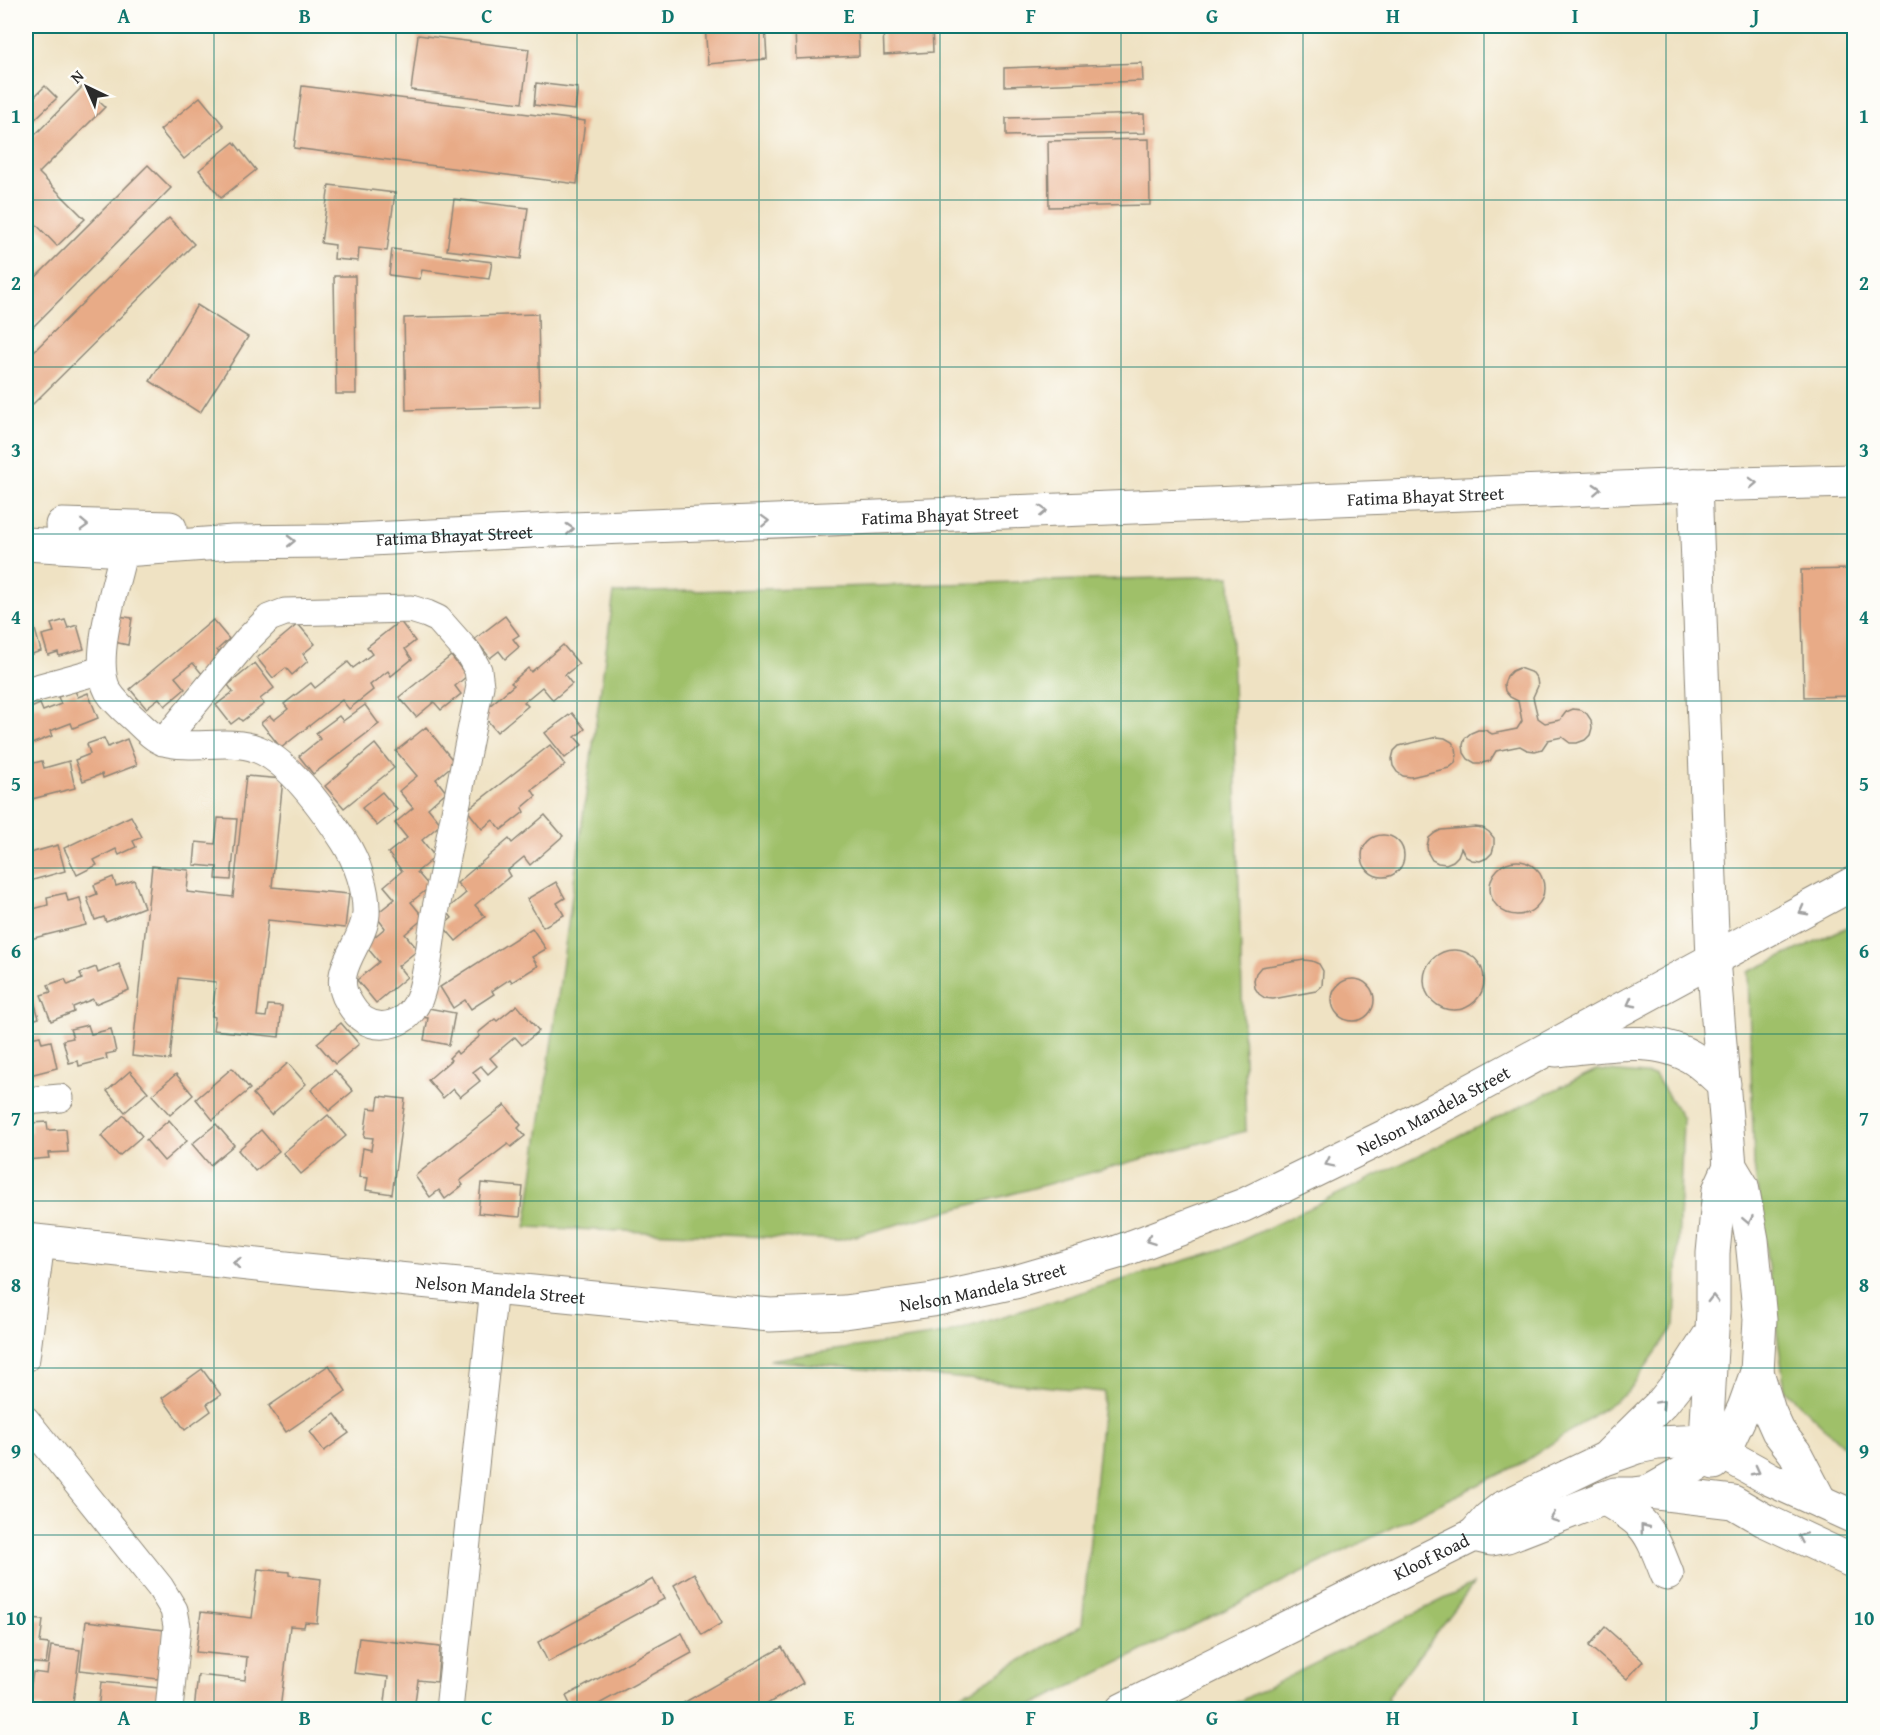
<svg xmlns="http://www.w3.org/2000/svg" width="1880" height="1735" viewBox="0 0 1880 1735" font-family="'Gentium Book Plus',serif">
<style>
.green{fill:#9fc069;stroke:#65764a;stroke-width:1.5}
.building{fill:#e8ab87}
.lines{fill:none;stroke-linecap:round;stroke-linejoin:round}
.minor-casing{stroke:#8d8677;stroke-width:29}
.tertiary-casing{stroke:#8d8677;stroke-width:35}
.secondary-casing{stroke:#8d8677;stroke-width:35}
.minor{stroke:#fff;stroke-width:27}
.tertiary{stroke:#fff;stroke-width:33}
.secondary{stroke:#fff;stroke-width:33}
.oneway{stroke:#a0a0a0}
.grid{fill:none;stroke:#0f766e;stroke-width:1.5;stroke-opacity:0.55}
.labels{text-anchor:middle;dominant-baseline:central;stroke-width:5;stroke-linejoin:round;paint-order:stroke}
.street-label{font-size:18px;fill:#2b2b2b;stroke:#fdfcf7}
.neatline{fill:none;stroke:#0f766e;stroke-width:2}
.grid-label{font-size:20px;text-anchor:middle;font-weight:bold;fill:#0f766e}
</style>
<rect width="100%" height="100%" fill="#fdfcf7"/>
<filter id="ink" filterUnits="userSpaceOnUse"><feTurbulence type="fractalNoise" baseFrequency=".0167" numOctaves="2"/><feDisplacementMap in="SourceGraphic" scale="12" xChannelSelector="R" yChannelSelector="G"/><feConvolveMatrix kernelMatrix="1 2 1 2 8 2 1 2 1" color-interpolation-filters="sRGB"/></filter>
<filter id="wash" filterUnits="userSpaceOnUse"><feTurbulence type="fractalNoise" baseFrequency=".008" numOctaves="4" result="noise"/><feDisplacementMap in="SourceGraphic" scale="24" xChannelSelector="R" yChannelSelector="G"/><feGaussianBlur stdDeviation="1.35" result="paint"/><feColorMatrix in="noise" values="0 0 0 0 0 0 0 0 0 0 0 0 0 0 0 0 0 1.4 0 .05"/><feComposite in="paint" operator="in"/></filter>
<g filter="url(#wash)">
<rect width="100%" height="100%" fill="#efe2c3"/>
<g class="green">
<path d="M1230 576 1246 1131 840 1240 526 1227 614 593Z"/>
<path d="M1854 924V1456L1785 1390 1754 1165 1748 972Z"/>
<path d="M1596 1070 1655 1075 1683 1119 1675 1325 1628 1392 1524 1462 1025 1709H937L1082 1625 1104 1392 768 1360 945 1334 1226 1248Z"/>
<path d="M1474 1584 1387 1697 1392 1709H1224Z"/>
</g>
<g id="blocks">
<g class="building">
<path d="M705 26H765L767 59 708 64Z"/>
<path d="M795 26H858L859 56 796 59Z"/>
<path d="M883 26H932L933 52 884 55Z"/>
<path d="M418 35 529 49 522 103 411 90Z"/>
<path d="M1142 63 1143 81 1004 86V68Z"/>
<path d="M536 83 578 88 575 110 534 105Z"/>
<path d="M45 86 57 98 34 120 26 111V105Z"/>
<path d="M83 86 105 107 39 173 85 219 57 246 26 214V144Z"/>
<path d="M302 86 585 121 577 184 294 148Z"/>
<path d="M200 97 224 126 184 159 160 130Z"/>
<path d="M1144 114 1145 133 1006 136V118Z"/>
<path d="M1149 139 1150 205 1049 207 1048 141Z"/>
<path d="M234 142 256 170 221 198 199 170Z"/>
<path d="M148 165 171 188 26 334V287Z"/>
<path d="M329 185 395 193 387 251 359 248 358 261 334 259 335 245 321 243Z"/>
<path d="M454 199 528 208 521 259 447 250Z"/>
<path d="M169 218 194 244 31 406 26 400V359Z"/>
<path d="M392 249 492 262 489 279 422 270 420 279 389 275Z"/>
<path d="M334 276H355L356 394H336Z"/>
<path d="M197 305 248 337 200 413 150 381Z"/>
<path d="M538 314 540 406 406 410 404 318Z"/>
<path d="M1854 569V696L1804 697 1801 570Z"/>
<path d="M118 616 132 618 128 645 114 642Z"/>
<path d="M505 616 519 635 513 639 519 647 505 659 499 651 490 658 475 639Z"/>
<path d="M65 620 68 628 77 625 84 649 59 656 58 652 48 655 42 635 54 632 51 624Z"/>
<path d="M213 620 229 639 217 650 223 658 203 675 193 663 175 677 185 689 165 706 159 698 146 708 130 689Z"/>
<path d="M400 621 415 641 405 649 412 659 391 676 388 671 370 685 373 690 349 709 342 700 281 748 261 723 270 716 274 720 288 709 284 704 311 683 315 688 348 662 353 668 372 654 367 647Z"/>
<path d="M26 622 28 627 34 626 41 651 26 656Z"/>
<path d="M298 624 315 644 303 654 308 661 292 675 286 668 273 678 257 658Z"/>
<path d="M563 645 579 664 565 675 572 684 553 700 542 687 524 702 528 706 497 732 481 713 514 685 511 683 528 668 531 672Z"/>
<path d="M451 656 467 676 455 686 461 694 441 710 434 702 416 717 399 697Z"/>
<path d="M255 663 274 688 260 699 264 704 242 721 239 718 231 724 216 705 233 692 228 685Z"/>
<path d="M1519 668 1533 673 1537 679 1538 686 1533 697 1538 718 1545 723 1560 720 1566 712 1573 709 1581 710 1587 714 1591 720 1592 728 1590 735 1585 740 1577 743H1570L1562 737 1548 740 1542 749 1535 751 1527 750 1520 746 1496 751 1490 761 1482 763H1475L1468 759 1464 753 1463 745 1465 738 1471 733 1478 730H1485L1492 734 1517 729 1522 721 1518 701 1510 697 1505 691 1504 684 1507 676 1512 671Z"/>
<path d="M75 691 78 697 88 693 98 718 73 728 71 723 50 731 52 736 29 745 26 737V710L40 704 43 711 61 704 58 697Z"/>
<path d="M365 705 379 724 313 774 299 756 320 739 316 733 339 716 343 721Z"/>
<path d="M572 713 585 729 575 737 582 745 565 758 545 733Z"/>
<path d="M426 727 455 763 436 779 446 792 428 808 441 824 422 840 435 857 417 872 430 887 411 902 424 918 405 934 418 950 398 966 407 977 376 1003 357 980 379 962 365 945 385 928 375 915 395 899 384 886 402 871 388 853 407 838 395 823 413 808 399 791 417 776 396 751Z"/>
<path d="M1437 737 1445 738 1452 742 1456 748 1457 755 1455 763 1449 768 1411 777 1403 776 1397 772 1393 766 1392 759 1394 751 1399 746Z"/>
<path d="M104 738 108 747 127 739 137 765 103 778 102 774 83 781 75 760 90 754 87 744Z"/>
<path d="M375 744 394 768 344 808 325 786Z"/>
<path d="M550 745 565 765 532 790 536 796 522 808 524 812 501 830 493 820 482 829 467 810Z"/>
<path d="M42 761 44 768 69 761 75 788 28 800 26 796V765Z"/>
<path d="M246 776 283 779 272 887 349 894 345 928 268 920 257 1016 266 1017 268 1005 282 1006 279 1037 213 1030 215 1017 212 1016 216 982 178 978 170 1060 132 1056 152 866 189 870 187 892 233 897Z"/>
<path d="M382 792 397 810 377 826 362 808Z"/>
<path d="M545 815 563 836 530 865 524 857 507 871 510 876 475 905 485 917 456 941 443 926 452 918 446 910 466 893 457 883 509 839 512 843Z"/>
<path d="M131 816 142 837 133 841 136 847 119 855 116 849 94 860 97 865 77 875 64 848Z"/>
<path d="M218 818 237 819 231 880 216 879 217 867 194 865 196 842 215 844Z"/>
<path d="M1475 827 1483 828 1489 832 1494 838V846L1492 853 1487 858 1480 861 1472 860 1466 857 1461 848 1458 856 1453 861 1446 864 1438 863 1432 860 1428 853 1427 846 1429 838 1435 833 1441 830Z"/>
<circle cx="1383" cy="856" r="21"/>
<path d="M58 845 65 871 26 882V846H28L30 853Z"/>
<circle cx="1517" cy="888" r="27"/>
<path d="M113 877 116 886 134 880 144 907 106 922 104 917 95 920 87 898 97 894 94 885Z"/>
<path d="M556 882 565 898 557 903 564 915 543 927 527 899Z"/>
<path d="M66 893 68 901 80 898 86 925 26 940V911L48 905 47 897Z"/>
<path d="M532 928 546 949 532 957 538 966 512 982 510 979 492 991 494 994 471 1009 465 1000 453 1008 440 987Z"/>
<circle cx="1454" cy="980" r="30"/>
<path d="M1304 960 1312 961 1319 964 1323 971 1322 986 1316 991 1273 999 1265 998 1259 994 1255 988 1254 980 1256 973 1261 967Z"/>
<path d="M119 964 129 990 95 1004 93 999 73 1007 74 1012 51 1021 41 995 51 992 48 985 65 979 68 985 82 979 80 973 96 967 98 973Z"/>
<circle cx="1353" cy="1000" r="21"/>
<path d="M31 991 39 1018 26 1022V993Z"/>
<path d="M517 1005 539 1031 522 1045 515 1037 490 1058 497 1066 488 1074 481 1066 473 1072 480 1081 460 1097 453 1089 443 1098 428 1080 451 1060 449 1058 456 1051 458 1054 480 1036 478 1033 495 1019 497 1021Z"/>
<path d="M423 1007 455 1013 449 1045 424 1040 428 1018 421 1017Z"/>
<path d="M341 1023 359 1044 335 1064 317 1043Z"/>
<path d="M88 1025 91 1034 111 1029 116 1052 106 1054 107 1059 79 1066 78 1061 69 1063 63 1040 73 1038 70 1029Z"/>
<path d="M40 1036 42 1043 51 1041 57 1068 26 1076V1039Z"/>
<path d="M288 1063 306 1084 271 1115 253 1094Z"/>
<path d="M232 1068 250 1089 213 1120 196 1099Z"/>
<path d="M335 1070 353 1091 329 1111 311 1090Z"/>
<path d="M130 1071 148 1092 125 1112 107 1091Z"/>
<path d="M176 1074 193 1095 170 1115 152 1095Z"/>
<path d="M379 1096 405 1099 392 1194 366 1190 368 1178 359 1177 363 1148 371 1150 373 1138 364 1137 368 1108 377 1109Z"/>
<path d="M505 1105 521 1125 518 1128 525 1136 511 1147 508 1144 460 1181 463 1185 445 1199 439 1190 430 1197 415 1176Z"/>
<path d="M124 1115 142 1136 119 1156 101 1136Z"/>
<path d="M328 1115 346 1136 301 1174 283 1153Z"/>
<path d="M169 1120 187 1141 164 1161 146 1140Z"/>
<path d="M47 1122 48 1130 66 1129 68 1152 48 1153 49 1158 26 1160V1132H31V1123Z"/>
<path d="M216 1124 234 1145 210 1165 192 1144Z"/>
<path d="M261 1130 279 1151 255 1171 238 1150Z"/>
<path d="M481 1183 523 1187 520 1217 478 1213Z"/>
<path d="M329 1365 346 1391 286 1432 269 1406Z"/>
<path d="M202 1369 221 1395 207 1404 211 1411 185 1430 162 1398Z"/>
<path d="M335 1414 349 1433 324 1451 310 1432Z"/>
<path d="M258 1569 289 1572V1575L321 1579 317 1623 305 1622 304 1627 290 1626 280 1710H194L198 1675 245 1680 247 1657 196 1652 201 1612 252 1618Z"/>
<path d="M694 1573 722 1623 702 1635 674 1585Z"/>
<path d="M653 1579 664 1599 548 1662 538 1642Z"/>
<path d="M26 1619 43 1620 40 1643 49 1644 46 1664 26 1662Z"/>
<path d="M86 1621 164 1630 158 1679 80 1670Z"/>
<path d="M1605 1627 1643 1661 1627 1679 1589 1646Z"/>
<path d="M682 1633 692 1653 588 1710H573L566 1696Z"/>
<path d="M359 1638 440 1647 437 1682 418 1680 414 1710H384L388 1677 354 1673Z"/>
<path d="M51 1646 80 1650 72 1710H43V1707L28 1705 33 1672 47 1674Z"/>
<path d="M782 1647 803 1683 757 1710H671Z"/>
<path d="M101 1682 159 1688 156 1710H98Z"/>
</g>
</g>
</g>
<g filter="url(#ink)">
<use href="#blocks" fill-opacity="0" stroke="#8d8677" stroke-width="1.5"/>
<g class="lines">
<defs>
<g id="minor">
<path d="M124 550C116 584 91 661 108 691 114 701 123 709 132 717 141 725 153 739 164 742 191 750 230 738 257 749 289 761 325 812 344 841 357 861 367 890 366 914 364 944 329 970 348 1001 352 1008 357 1016 364 1020 376 1028 391 1026 403 1019 409 1016 416 1006 419 999 429 971 430 938 436 908 450 834 465 760 480 686L478 670 469 654 438 619 427 614 411 609 285 612 269 618 248 639 163 742"/>
<path d="M26 691 102 670"/>
<path d="M26 1101 60 1098"/>
<path d="M26 1358 41 1242"/>
<path d="M26 1420 160 1587 174 1610 177 1626 169 1710"/>
<path d="M449 1710 494 1288"/>
</g>
<g id="tertiary">
<path d="M1757 1372 1769 1411 1778 1431 1795 1453 1820 1501"/>
<path d="M1610 1454 1663 1402 1680 1381 1711 1333"/>
<path d="M1714 1463 1706 1441 1713 1311V1253L1719 1190 1730 1166"/>
<path d="M1649 1492 1711 1457 1723 1453 1744 1408 1757 1372 1760 1319 1752 1240 1742 1186 1730 1166 1713 959 1695 485"/>
<path d="M1603 1498C1647 1522 1649 1528 1667 1574"/>
<path d="M1474 1535 1489 1518 1502 1508 1604 1459 1638 1447 1657 1443 1706 1441 1723 1453 1770 1479 1854 1517"/>
<path id="s1" d="M1122 1710 1474 1535 1491 1539 1507 1536 1615 1494H1633L1649 1492 1733 1502 1764 1520 1854 1562"/>
</g>
<g id="secondary">
<path d="M62 525 170 528"/>
<path id="s2" d="M26 544 124 550 233 542 331 541 573 529 1695 485 1854 481"/>
<path d="M1556 1050C1601 1046 1656 1033 1696 1060 1706 1067 1715 1076 1724 1084"/>
<path id="s3" d="M26 1240 295 1269 770 1315 845 1312 933 1300 1015 1282 1118 1252 1244 1205 1398 1130 1854 883"/>
</g>
</defs>
<use href="#minor" class="minor-casing"/>
<use href="#tertiary" class="tertiary-casing"/>
<use href="#secondary" class="secondary-casing"/>
<use href="#minor" class="minor"/>
<use href="#tertiary" class="tertiary"/>
<use href="#secondary" class="secondary"/>
</g>
<defs><path id="oneway-chevron" d="M-2-3.5L2.5 0L-2 3.5" fill="none" stroke-width="1.6" stroke-linecap="round" stroke-linejoin="round" transform="scale(1.5)"/></defs>
<g class="oneway">
<use href="#oneway-chevron" transform="translate(1753 483) rotate(-2)"/>
<use href="#oneway-chevron" transform="translate(1597 489) rotate(-3)"/>
<use href="#oneway-chevron" transform="translate(1043 511) rotate(-2)"/>
<use href="#oneway-chevron" transform="translate(765 521) rotate(-2)"/>
<use href="#oneway-chevron" transform="translate(84 525) rotate(2)"/>
<use href="#oneway-chevron" transform="translate(570 529) rotate(-3)"/>
<use href="#oneway-chevron" transform="translate(291 541) rotate(-1)"/>
<use href="#oneway-chevron" transform="translate(1803 911) rotate(152)"/>
<use href="#oneway-chevron" transform="translate(1631 1003) rotate(152)"/>
<use href="#oneway-chevron" transform="translate(1329 1163) rotate(154)"/>
<use href="#oneway-chevron" transform="translate(1748 1220) rotate(79)"/>
<use href="#oneway-chevron" transform="translate(1150 1240) rotate(160)"/>
<use href="#oneway-chevron" transform="translate(237 1263) rotate(-174)"/>
<use href="#oneway-chevron" transform="translate(1713 1299) rotate(-90)"/>
<use href="#oneway-chevron" transform="translate(1661 1404) rotate(-47)"/>
<use href="#oneway-chevron" transform="translate(1756 1471) rotate(28)"/>
<use href="#oneway-chevron" transform="translate(1554 1518) rotate(159)"/>
<use href="#oneway-chevron" transform="translate(1644 1528) rotate(-129)"/>
<use href="#oneway-chevron" transform="translate(1802 1537) rotate(-156)"/>
</g>
</g>
<path class="grid" d="M214 26V1710M396 26V1710M577 26V1710M759 26V1710M940 26V1710M1121 26V1710M1303 26V1710M1484 26V1710M1666 26V1710M26 200H1854M26 367H1854M26 534H1854M26 701H1854M26 868H1854M26 1034H1854M26 1201H1854M26 1368H1854M26 1535H1854"/>
<g class="labels">
<g class="street-label">
<text stroke="none"><textPath href="#s2" startOffset="1401">Fatima Bhayat Street</textPath></text>
<text stroke="none"><textPath href="#s2" startOffset="915">Fatima Bhayat Street</textPath></text>
<text stroke="none"><textPath href="#s2" startOffset="429">Fatima Bhayat Street</textPath></text>
<text stroke="none"><textPath href="#s3" startOffset="1449">Nelson Mandela Street</textPath></text>
<text stroke="none"><textPath href="#s3" startOffset="963">Nelson Mandela Street</textPath></text>
<text stroke="none"><textPath href="#s3" startOffset="477">Nelson Mandela Street</textPath></text>
<text stroke="none"><textPath href="#s1" startOffset="345">Kloof Road</textPath></text>
</g>
</g>
<rect width="1880" height="1735" fill="none" stroke="#fdfcf7" stroke-width="66"/>
<g transform="translate(87 87) rotate(316)" stroke="#fdfcf7" stroke-width="4.5" paint-order="stroke">
<path d="M0-4.5L10 22L0 15L-10 22Z" fill="#2b2b2b"/>
<text y="-9" font-size="16" font-weight="bold" text-anchor="middle" fill="#2b2b2b">N</text>
</g>
<rect x="33" y="33" width="1814" height="1669" class="neatline"/>
<g class="grid-label">
<text x="124" y="23">A</text>
<text x="305" y="23">B</text>
<text x="487" y="23">C</text>
<text x="668" y="23">D</text>
<text x="849" y="23">E</text>
<text x="1031" y="23">F</text>
<text x="1212" y="23">G</text>
<text x="1393" y="23">H</text>
<text x="1575" y="23">I</text>
<text x="1756" y="23">J</text>
<text x="16" y="123">1</text>
<text x="1864" y="123">1</text>
<text x="16" y="290">2</text>
<text x="1864" y="290">2</text>
<text x="16" y="457">3</text>
<text x="1864" y="457">3</text>
<text x="16" y="624">4</text>
<text x="1864" y="624">4</text>
<text x="16" y="791">5</text>
<text x="1864" y="791">5</text>
<text x="16" y="958">6</text>
<text x="1864" y="958">6</text>
<text x="16" y="1125">7</text>
<text x="1864" y="1125">7</text>
<text x="16" y="1292">8</text>
<text x="1864" y="1292">8</text>
<text x="16" y="1458">9</text>
<text x="1864" y="1458">9</text>
<text x="16" y="1625">10</text>
<text x="1864" y="1625">10</text>
<text x="124" y="1725">A</text>
<text x="305" y="1725">B</text>
<text x="487" y="1725">C</text>
<text x="668" y="1725">D</text>
<text x="849" y="1725">E</text>
<text x="1031" y="1725">F</text>
<text x="1212" y="1725">G</text>
<text x="1393" y="1725">H</text>
<text x="1575" y="1725">I</text>
<text x="1756" y="1725">J</text>
</g>
</svg>
